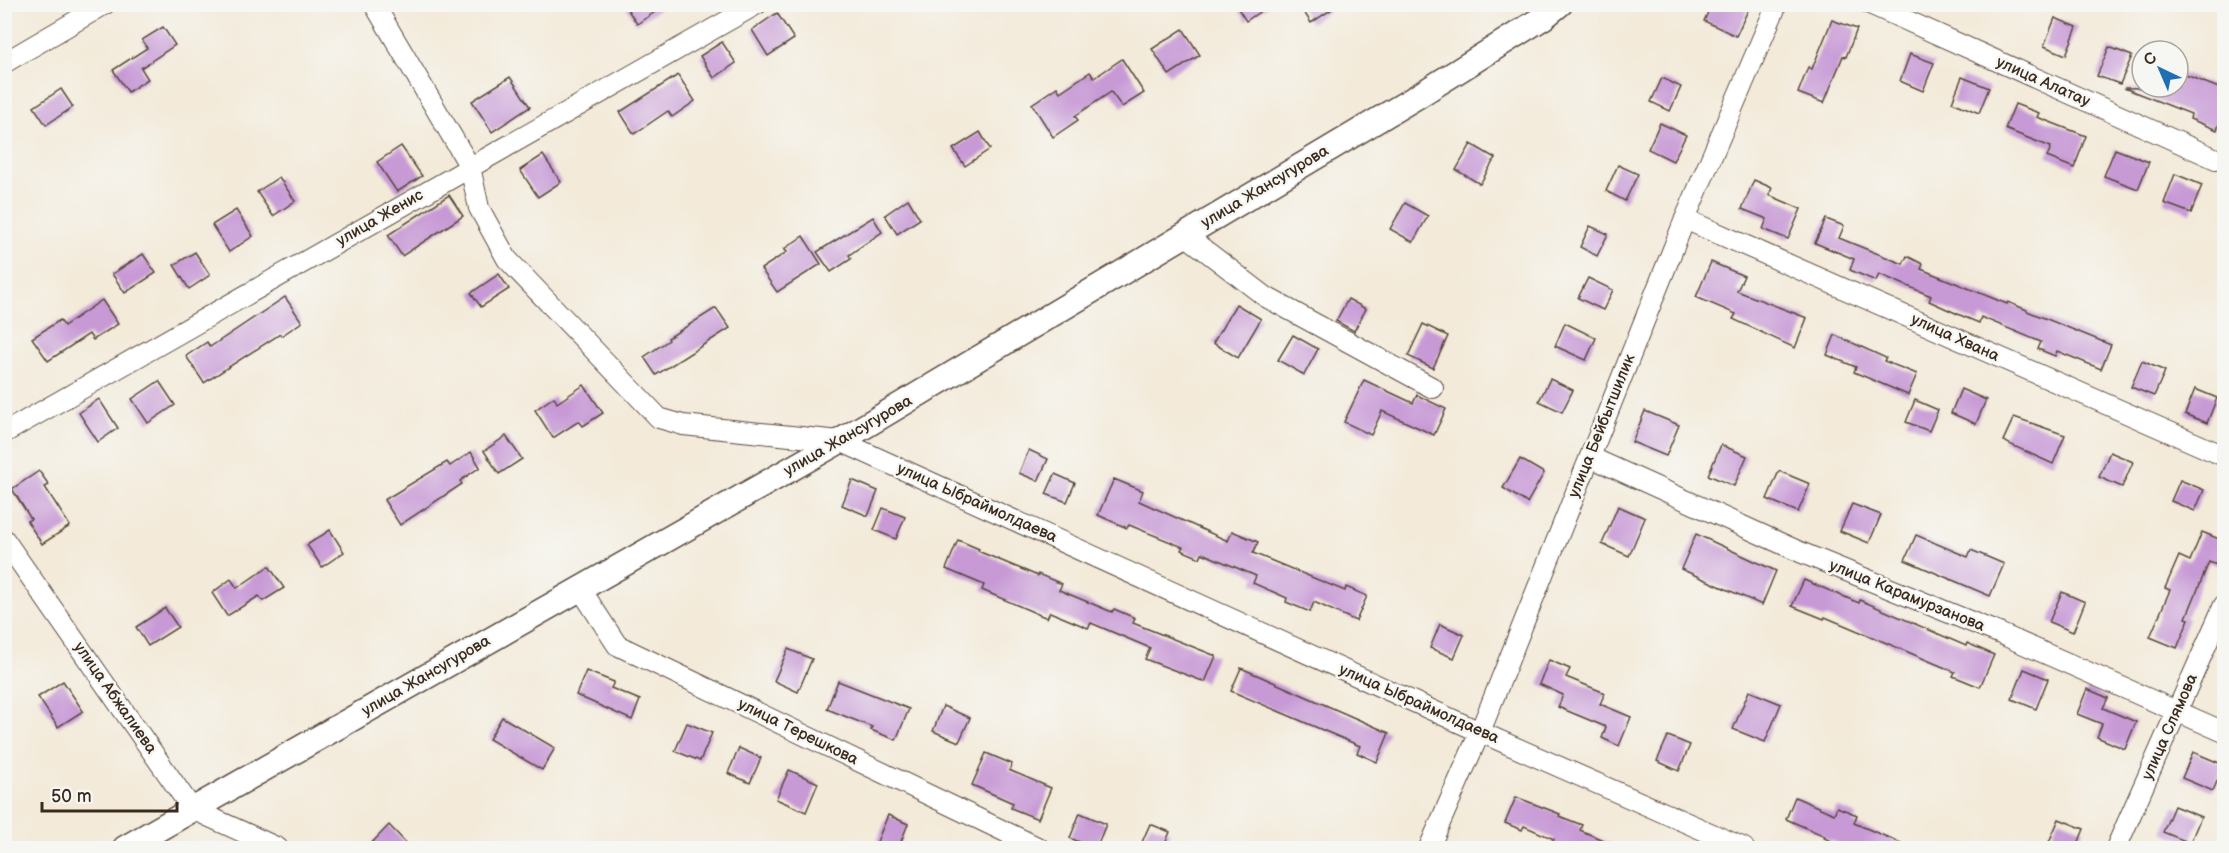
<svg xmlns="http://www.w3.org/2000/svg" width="2229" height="853" viewBox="0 0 2229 853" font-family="'Balsamiq Sans',sans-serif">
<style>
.building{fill:#c79ad6}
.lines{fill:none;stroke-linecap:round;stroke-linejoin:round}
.minor-casing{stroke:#57473a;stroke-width:22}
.major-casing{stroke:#57473a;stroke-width:27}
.minor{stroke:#fff;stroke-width:20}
.major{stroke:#fff;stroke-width:24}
.labels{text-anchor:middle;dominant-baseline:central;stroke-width:5;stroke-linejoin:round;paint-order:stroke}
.street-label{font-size:16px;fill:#3b2a1e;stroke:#f6f6f2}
</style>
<rect width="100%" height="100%" fill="#f6f6f2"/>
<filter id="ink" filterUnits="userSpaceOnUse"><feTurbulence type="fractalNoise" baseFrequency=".0167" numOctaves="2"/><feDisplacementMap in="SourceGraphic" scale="12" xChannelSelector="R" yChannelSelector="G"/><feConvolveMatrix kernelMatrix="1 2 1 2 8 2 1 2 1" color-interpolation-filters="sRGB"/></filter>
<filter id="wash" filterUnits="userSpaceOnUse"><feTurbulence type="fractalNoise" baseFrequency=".008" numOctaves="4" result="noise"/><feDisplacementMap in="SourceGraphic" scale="24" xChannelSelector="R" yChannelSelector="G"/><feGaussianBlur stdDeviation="1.35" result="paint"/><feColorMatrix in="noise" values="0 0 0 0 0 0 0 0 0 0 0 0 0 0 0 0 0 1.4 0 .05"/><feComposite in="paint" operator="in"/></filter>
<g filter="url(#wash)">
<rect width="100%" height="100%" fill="#f3ead9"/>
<g id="blocks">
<g class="building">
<path d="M624 4H667L637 24Z"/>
<path d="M1235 4H1271L1246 21Z"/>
<path d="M1299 4H1340L1311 23Z"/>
<path d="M1712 4H1741L1749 8 1736 36 1704 21Z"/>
<path d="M777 13 794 39 768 56 752 30Z"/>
<path d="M2055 18 2077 27 2066 55 2044 46Z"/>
<path d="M1832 20 1857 29 1846 57 1843 56 1824 103 1798 93 1808 67 1812 69Z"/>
<path d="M163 27 175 45 141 68 148 79 128 92 113 70 147 48 142 40Z"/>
<path d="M1183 29 1200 55 1169 75 1152 49Z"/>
<path d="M722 42 736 63 714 78 700 56Z"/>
<path d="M2109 47 2132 56 2120 84 2097 76Z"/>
<path d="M1910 54 1934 63 1923 91 1900 81Z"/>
<path d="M1122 59 1144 93 1122 107 1111 92 1075 116 1078 120 1053 137 1032 104 1057 87 1060 92 1090 72 1094 78Z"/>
<path d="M2178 72 2224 90V111L2217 130 2190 119 2191 114 2124 88 2178 87Z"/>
<path d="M678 75 695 101 672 117 668 111 634 134 620 112Z"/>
<path d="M510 77 530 107 492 132 472 101Z"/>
<path d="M1962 77 1989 88 1979 113 1952 102Z"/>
<path d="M1662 78 1681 87 1670 111 1651 102Z"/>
<path d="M61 89 73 107 46 125 34 107Z"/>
<path d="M2015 104 2039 113 2037 117 2086 136 2074 168 2047 157 2051 147 2005 129Z"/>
<path d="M1660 123 1686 135 1673 161 1648 149Z"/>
<path d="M980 132 990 149 965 166 953 149Z"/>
<path d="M1471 144 1495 158 1480 184 1456 170Z"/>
<path d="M401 146 422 176 397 192 377 162Z"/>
<path d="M2115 149 2149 162 2138 189 2104 176Z"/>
<path d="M543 155 561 182 538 197 520 170Z"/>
<path d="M1618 165 1638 174 1625 201 1606 191Z"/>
<path d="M2175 174 2202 185 2191 213 2164 203Z"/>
<path d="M279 177 295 201 273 216 257 192Z"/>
<path d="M1754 180 1772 188 1769 195 1801 209 1788 239 1763 229 1767 219 1742 209Z"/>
<path d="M449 195 463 216 402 256 388 235Z"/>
<path d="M908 199 920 219 897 234 885 215Z"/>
<path d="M1405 203 1428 216 1413 242 1390 229Z"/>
<path d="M236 210 253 236 229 252 212 225Z"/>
<path d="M873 217 882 232 849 255 851 259 831 272 817 252Z"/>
<path d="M1826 219 1844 226 1839 238 1903 264 1907 256 1923 264 1921 269 2007 304 2008 302 2027 310V311L2111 345 2101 369 2057 351 2055 356 2038 349 2041 342 1981 317 1979 323 1960 315 1929 301 1931 296 1879 274 1876 281 1850 270 1854 259 1815 243Z"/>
<path d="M1590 226 1608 234 1597 256 1580 247Z"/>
<path d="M803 236 821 264 777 292 761 269 787 252 784 249Z"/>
<path d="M195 252 210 275 189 289 174 265Z"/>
<path d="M143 254 156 273 125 293 112 274Z"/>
<path d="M1711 262 1744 276 1737 291 1807 318 1795 348 1733 319 1736 314 1696 297Z"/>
<path d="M499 274 509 289 481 307 471 293Z"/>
<path d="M1588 278 1613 290 1603 310 1578 298Z"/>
<path d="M285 297 302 322 281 336 280 334 204 383 186 356 207 342 210 347Z"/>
<path d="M1348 299 1366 309 1354 331 1336 321Z"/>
<path d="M102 300 118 324 93 340 89 334 48 361 32 338 60 320 64 326Z"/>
<path d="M1236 304 1261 319 1238 358 1213 343Z"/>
<path d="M716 308 730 328 656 375 644 357 669 340 668 338Z"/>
<path d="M1565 323 1596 338 1586 360 1555 346Z"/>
<path d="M1423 324 1448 336 1433 368 1408 356Z"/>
<path d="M1293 335 1318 349 1304 375 1278 360Z"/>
<path d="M1835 335 1886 358 1884 361 1917 374 1908 395 1854 372 1856 367 1827 355Z"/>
<path d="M2142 361 2165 371 2154 396 2131 387Z"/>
<path d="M1550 379 1573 390 1562 412 1539 401Z"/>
<path d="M1364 380 1413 403 1417 395 1446 409 1434 435 1382 411 1371 435 1344 422Z"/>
<path d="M159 381 175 405 148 423 132 399Z"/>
<path d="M584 385 603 413 583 426 579 421 553 438 535 410 554 397 557 403Z"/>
<path d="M1961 389 1986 400 1976 424 1951 413Z"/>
<path d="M2195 389 2217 398 2207 423 2185 414Z"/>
<path d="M99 399 118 428 98 442 79 413Z"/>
<path d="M1915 400 1938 410 1929 431 1906 422Z"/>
<path d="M1645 411 1679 425 1666 456 1632 442Z"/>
<path d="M2014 417 2065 435 2053 464 2003 441Z"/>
<path d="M506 436 522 459 499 474 484 451Z"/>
<path d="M1721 445 1747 456 1734 486 1708 475Z"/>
<path d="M1029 450 1048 459 1038 481 1019 473Z"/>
<path d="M471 452 480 467 460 481 462 484 400 525 384 500 447 462 450 466Z"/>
<path d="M2110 452 2133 462 2122 487 2099 477Z"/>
<path d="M1520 459 1544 473 1527 503 1503 488Z"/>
<path d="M39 471 49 485 45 487 70 526 42 544 27 521 31 519 12 489Z"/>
<path d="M1779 471 1810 484 1798 512 1767 499Z"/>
<path d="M1055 474 1075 483 1067 502 1046 494Z"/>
<path d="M1114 479 1143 491 1139 501 1228 541 1232 531 1258 542 1253 553 1345 591 1346 587 1367 596 1356 621 1314 602 1310 612 1286 602 1287 598 1253 583 1256 576 1202 553 1200 558 1181 550 1183 547 1129 525 1127 528 1098 515Z"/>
<path d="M852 480 878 491 868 516 842 505Z"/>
<path d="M2180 480 2204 490 2195 511 2171 501Z"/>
<path d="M1852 504 1881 515 1869 543 1840 531Z"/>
<path d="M1618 506 1645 518 1629 556 1602 544Z"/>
<path d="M883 508 905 517 896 539 874 530Z"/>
<path d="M330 530 344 552 322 567 307 545Z"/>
<path d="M2202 532 2224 541V568L2209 562 2186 618 2189 619 2177 648 2150 637 2170 590 2165 588 2179 556 2190 561Z"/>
<path d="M1696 534 1776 571 1762 605 1681 569Z"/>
<path d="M1916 535 1968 557 1971 550 2004 564 1990 596 1905 560Z"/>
<path d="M958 540 979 549 978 551 1038 576V574L1062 584 1059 590 1112 612 1114 609 1135 618 1133 623 1216 656 1205 682 1145 659 1150 648 1091 623 1088 628 1050 612 1047 618 982 590 984 585 946 569Z"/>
<path d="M269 566 284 588 263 601 259 596 227 616 212 593 231 579 237 588Z"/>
<path d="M1804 580 1859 603 1860 600 1966 646 1967 643 1994 655 1980 687 1953 676 1955 672 1825 617 1824 619 1792 606Z"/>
<path d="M2062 592 2085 602 2073 632 2049 622Z"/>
<path d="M165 608 178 627 148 646 136 627Z"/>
<path d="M1440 624 1464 635 1454 658 1430 648Z"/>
<path d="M788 649 812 659 798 692 774 681Z"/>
<path d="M1549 660 1570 669 1566 677 1605 693 1600 704 1631 717 1619 746 1602 738 1606 727 1558 707 1563 695 1539 684Z"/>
<path d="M1241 668 1389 733 1377 762 1357 753 1360 746 1231 691Z"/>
<path d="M2024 669 2048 679 2036 709 2012 699Z"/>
<path d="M586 671 614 682 611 688 640 700 632 720 576 695Z"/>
<path d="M63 681 83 711 58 727 38 697Z"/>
<path d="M838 681 909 709 896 740 871 730 872 727 827 709Z"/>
<path d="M2087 689 2108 698 2103 708 2136 722 2125 749 2097 737 2102 724 2077 714Z"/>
<path d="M1749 691 1781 704 1765 742 1733 729Z"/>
<path d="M943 706 970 718 959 742 933 731Z"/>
<path d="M502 717 555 748 542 770 489 739Z"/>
<path d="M687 723 712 733 700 761 675 751Z"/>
<path d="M1668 736 1690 745 1679 771 1657 761Z"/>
<path d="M739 748 761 758 750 783 728 773Z"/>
<path d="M2193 752 2224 765 2213 791 2182 778Z"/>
<path d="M986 753 1012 764 1009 770 1051 788 1038 819 1011 808 1013 803 972 785Z"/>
<path d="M789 770 818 783 806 812 776 799Z"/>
<path d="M1516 797 1560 814 1559 816 1582 825 1580 830 1623 849H1562L1551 844 1554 839 1524 826 1522 830 1505 823Z"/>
<path d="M1795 797 1834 814 1837 807 1857 815 1854 823 1915 849H1849L1824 838 1825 836 1786 819Z"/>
<path d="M2174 806 2201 817 2190 843 2163 832Z"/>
<path d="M1080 813 1106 824 1096 849 1070 838Z"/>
<path d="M888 815 908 824 898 849H887L876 844Z"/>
<path d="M2059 819 2084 829 2076 849H2064L2049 842Z"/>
<path d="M1150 824 1170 832 1163 849H1139Z"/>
<path d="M389 825 412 849H366Z"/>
</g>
</g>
</g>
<g filter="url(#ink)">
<use href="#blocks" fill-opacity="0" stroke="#57473a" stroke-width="1.5"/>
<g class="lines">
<defs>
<g id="minor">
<path d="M374 4 470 167 479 208 507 259 659 418 683 425 840 441 1480 732 1744 848"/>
<path d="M1870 4 2216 159"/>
<path d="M4 63 105 4"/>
<path d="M1685 219 2224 456"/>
<path d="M1185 235 1266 297 1433 388"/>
<path d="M4 433 757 4"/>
<path d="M1590 457 1800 552 2001 634 2224 732"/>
<path d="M4 539 192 809 278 848"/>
<path d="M580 588 617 645 1039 848"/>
<path d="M1429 848 1480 732 1685 219 1777 4"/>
<path d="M2116 848 2224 605"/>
</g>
<path id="major" d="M125 848 840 441 1418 96 1544 17 1560 4"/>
</defs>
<use href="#minor" class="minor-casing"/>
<use href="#major" class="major-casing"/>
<use href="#minor" class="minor"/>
<use href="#major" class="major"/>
</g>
</g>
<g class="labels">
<g class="street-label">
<text transform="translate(2043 82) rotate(24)">улица Алатау</text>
<text transform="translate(1265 187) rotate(-31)">улица Жансугурова</text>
<text transform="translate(380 218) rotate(-30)">улица Женис</text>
<text transform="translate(1955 338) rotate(24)">улица Хвана</text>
<text transform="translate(1602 426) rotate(-68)">улица Бейбытшилик</text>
<text transform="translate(848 436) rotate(-30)">улица Жансугурова</text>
<text transform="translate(977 503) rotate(24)">улица Ыбраймолдаева</text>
<text transform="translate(1907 596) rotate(22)">улица Карамурзанова</text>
<text transform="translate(426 676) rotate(-30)">улица Жансугурова</text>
<text transform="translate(115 698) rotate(55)">улица Абжалиева</text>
<text transform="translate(1419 704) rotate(24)">улица Ыбраймолдаева</text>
<text transform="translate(2170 727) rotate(-66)">улица Слямова</text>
<text transform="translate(798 732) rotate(26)">улица Терешкова</text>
</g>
</g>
<rect width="2229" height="853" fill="none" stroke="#f6f6f2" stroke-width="24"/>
<g transform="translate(2160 69) rotate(316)"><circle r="28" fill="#f6f6f2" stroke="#aba49d" stroke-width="1.5"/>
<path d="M0-4.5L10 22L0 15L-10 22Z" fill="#1f6fb2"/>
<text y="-9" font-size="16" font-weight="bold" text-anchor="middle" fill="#3b2a1e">С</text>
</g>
<path d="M42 802v9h135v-9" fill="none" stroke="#3b2a1e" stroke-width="3"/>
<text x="51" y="802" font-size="18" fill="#3b2a1e" stroke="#f6f6f2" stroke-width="4.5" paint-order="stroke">50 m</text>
</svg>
